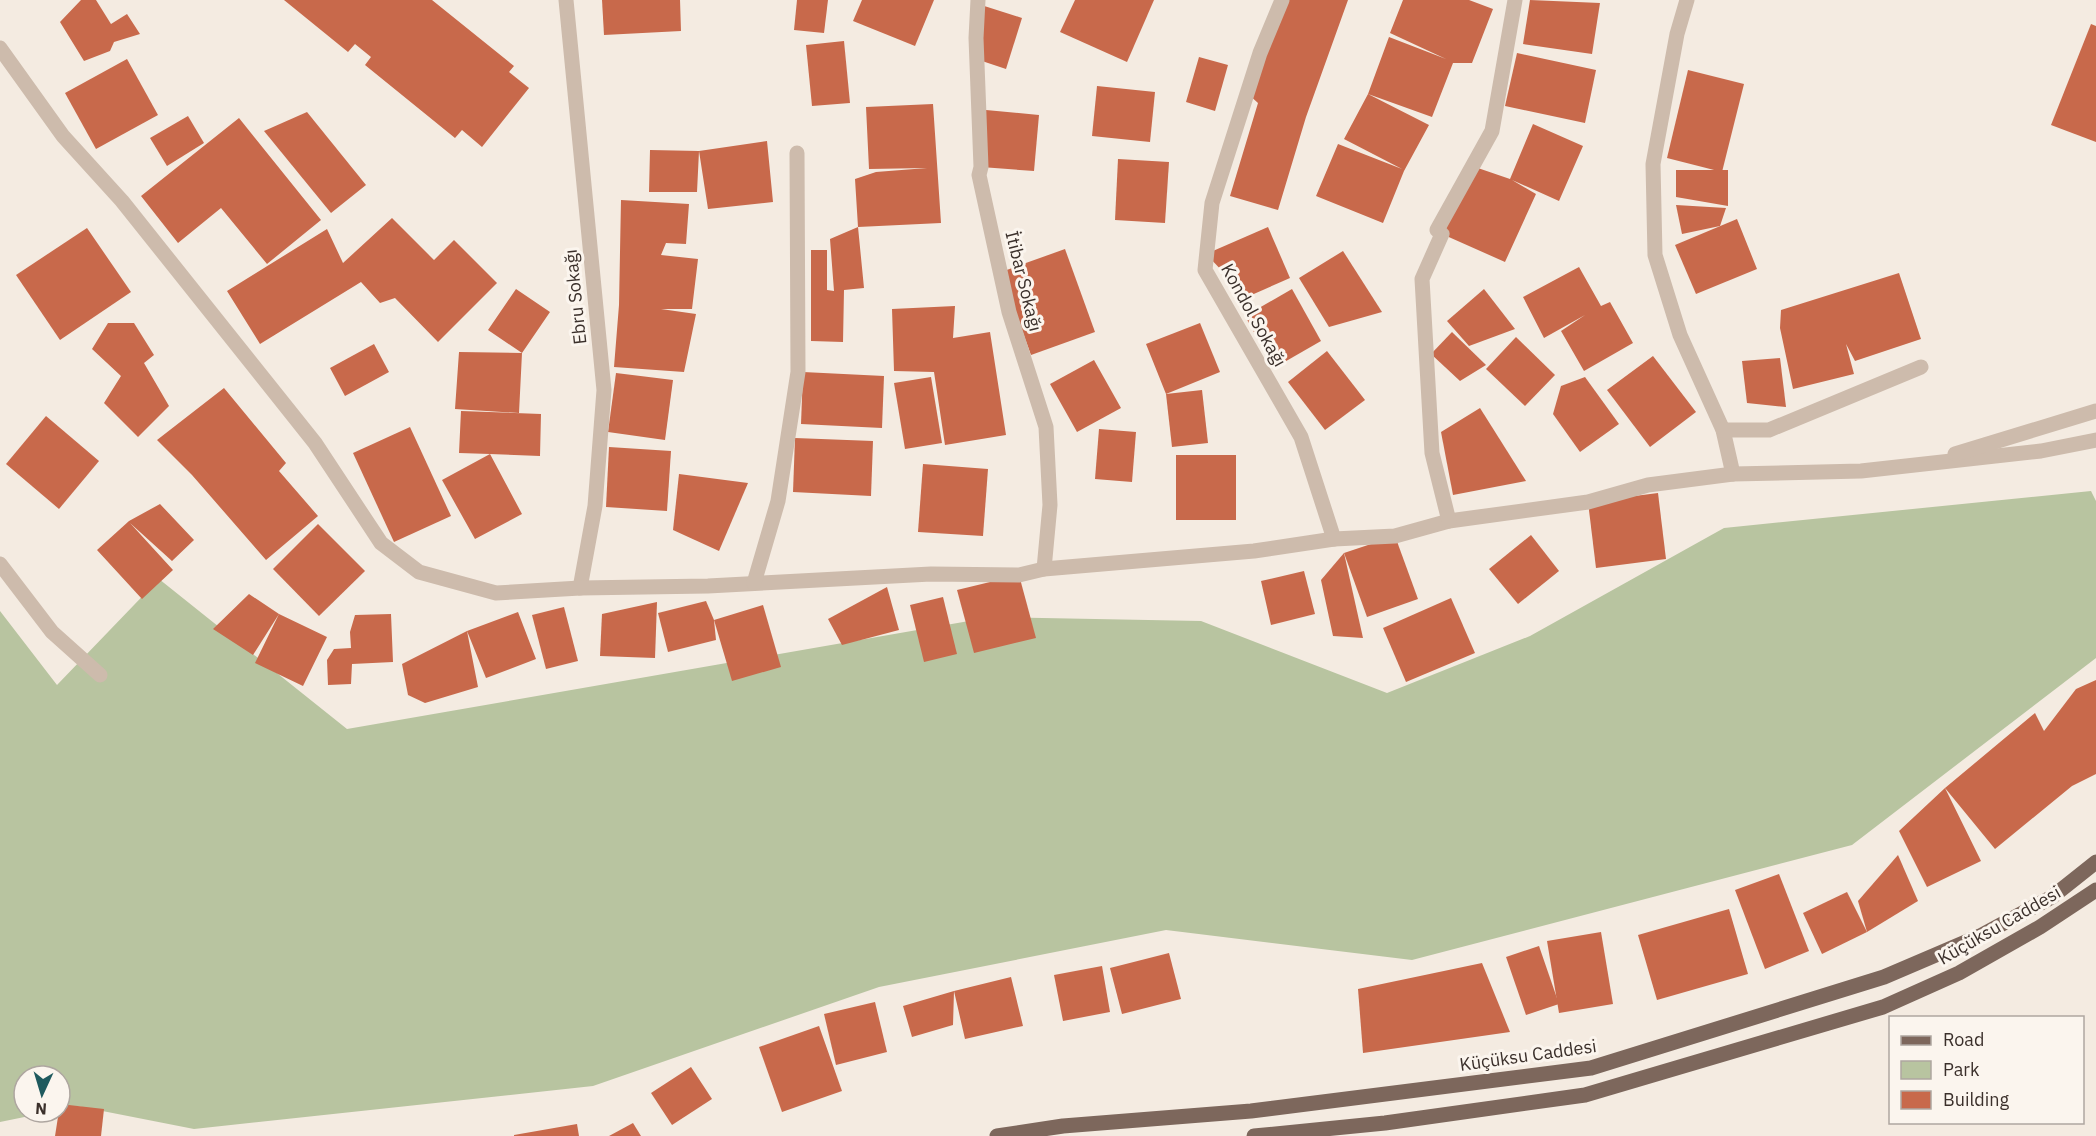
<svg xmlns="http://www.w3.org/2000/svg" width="2096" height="1136" viewBox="0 0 2096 1136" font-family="'IBM Plex Sans',sans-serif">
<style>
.green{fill:#b8c4a0}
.building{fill:#c8694b}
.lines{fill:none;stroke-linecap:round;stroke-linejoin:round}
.minor{stroke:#cdbbac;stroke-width:15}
.major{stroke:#7d675c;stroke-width:15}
.labels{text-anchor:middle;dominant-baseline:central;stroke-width:6;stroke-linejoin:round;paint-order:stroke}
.street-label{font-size:18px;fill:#3b302b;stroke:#fbf5ee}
</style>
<rect width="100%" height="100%" fill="#f4ebe1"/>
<path class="green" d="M2091 491 2096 501V658L1852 845 1412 960 1166 930 879 987 593 1086 194 1129 77 1106 60 1110V1076H24V1112H49L0 1122V611L57 685 159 579 347 729 992 617 1201 621 1387 693 1530 636 1724 528Z"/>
<g class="building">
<path d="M81 0H96L111 24 127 14 140 34 114 42 110 51 84 61 60 22Z"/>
<path d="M284 0H432L514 66 509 72 529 88 482 147 462 130 455 138 365 65 371 57 355 44 348 52Z"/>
<path d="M602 0H680L681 31 604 35Z"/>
<path d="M797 0H828L824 33 794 30Z"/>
<path d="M862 0H934L915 46 853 21Z"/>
<path d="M1075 0H1154L1127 62 1060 32Z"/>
<path d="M1282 0H1348L1306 117 1278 210 1230 196 1258 103 1247 93Z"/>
<path d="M1403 0H1469L1493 9 1472 63H1453L1432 117 1368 94 1429 125 1404 171 1383 223 1316 196 1338 144 1402 169 1344 139 1368 94 1389 37 1446 59 1390 33Z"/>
<path d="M1530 0 1600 3 1592 54 1523 44Z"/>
<path d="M978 4 1022 18 1006 69 976 59Z"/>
<path d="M2091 24 2096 26V142L2051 125Z"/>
<path d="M844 41 850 103 812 106 806 45Z"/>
<path d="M1517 53 1596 70 1585 123 1505 106Z"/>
<path d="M1199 57 1228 65 1215 111 1186 102Z"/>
<path d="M127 59 158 115 96 149 65 93Z"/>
<path d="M1688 70 1744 84 1722 172 1667 158Z"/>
<path d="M1097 86 1155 92 1150 142 1092 136Z"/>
<path d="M933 104 941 223 858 227 855 179 876 172 927 168 869 169 866 107Z"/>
<path d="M986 110 1039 115 1034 171 981 167Z"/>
<path d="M307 112 366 185 331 213 264 131Z"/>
<path d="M188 116 204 143 167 166 150 138Z"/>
<path d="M239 118 321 220 267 264 221 208 178 243 141 196Z"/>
<path d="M1533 124 1583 146 1559 201 1512 180 1536 194 1505 262 1442 234 1472 166 1510 179Z"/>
<path d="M767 141 773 202 708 209 699 151 697 192H649L650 150 699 151Z"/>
<path d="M1118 159 1169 162 1165 223 1115 220Z"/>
<path d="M1676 170H1728V206L1676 197Z"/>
<path d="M621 200 689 204 686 244 666 243 661 255 698 259 692 309H661L696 314 684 372 614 367 619 305Z"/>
<path d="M1676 205 1726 208 1720 226 1682 234Z"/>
<path d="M392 218 434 260 454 240 497 283 438 342 395 298 380 303 361 282 260 344 227 291 327 229 343 263Z"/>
<path d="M1737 219 1757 269 1696 294 1675 245Z"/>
<path d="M858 227 864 288 844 290 843 342 811 341V250H827V290L834 291 830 239Z"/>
<path d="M1268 227 1290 278 1247 297 1206 254Z"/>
<path d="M87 228 131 292 60 340 16 275Z"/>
<path d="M1065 249 1095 332 1031 355 1001 272Z"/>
<path d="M1343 251 1382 312 1329 327 1299 278Z"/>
<path d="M1579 267 1601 306 1610 302 1633 343 1584 371 1561 331 1585 315 1544 338 1523 297Z"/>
<path d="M1899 273 1921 339 1855 361 1846 344 1854 374 1793 389 1780 328 1781 310Z"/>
<path d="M516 289 550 312 522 353 519 413 455 409 459 352 522 353 488 330Z"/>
<path d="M1292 289 1321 341 1274 368 1245 316Z"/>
<path d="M1484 289 1515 329 1469 346 1447 321Z"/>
<path d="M955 306 953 338 990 332 1006 435 945 445 934 372 894 371 892 309Z"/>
<path d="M108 323H134L154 355 144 363 169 406 138 437 104 403 121 376 92 349Z"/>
<path d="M1200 323 1220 372 1166 394 1146 344Z"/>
<path d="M1452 332 1486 365 1460 381 1431 354Z"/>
<path d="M1516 337 1555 375 1525 406 1486 369Z"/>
<path d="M374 344 389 372 345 396 330 368Z"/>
<path d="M1327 351 1365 400 1325 430 1288 382Z"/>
<path d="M1653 356 1696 412 1650 447 1607 390Z"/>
<path d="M1780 358 1786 407 1747 403 1742 361Z"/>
<path d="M1094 360 1121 408 1077 432 1050 384Z"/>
<path d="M803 372 884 376 882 428 801 424Z"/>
<path d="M616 373 673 380 665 440 608 432Z"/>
<path d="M931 377 942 443 905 449 894 383Z"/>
<path d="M1585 377 1619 424 1580 452 1553 414 1561 386Z"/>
<path d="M224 388 286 463 279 471 318 516 266 560 192 475 157 440Z"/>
<path d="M1202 390 1208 443 1172 447 1166 394Z"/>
<path d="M1480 408 1526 481 1453 495 1441 432Z"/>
<path d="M461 411 541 414 540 456 490 454 522 514 475 539 442 480 490 454 459 453Z"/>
<path d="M46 416 99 461 59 509 6 464Z"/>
<path d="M410 427 451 516 394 542 353 453Z"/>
<path d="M1099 429 1136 432 1132 482 1095 479Z"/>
<path d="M795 438 873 441 871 496 793 492Z"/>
<path d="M609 447 671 451 667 511 606 507Z"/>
<rect x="1176" y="455" width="60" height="65"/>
<path d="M923 464 988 469 983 536 918 532Z"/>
<path d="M679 474 748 483 719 551 673 530Z"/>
<path d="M1658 493 1666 559 1596 568 1588 502Z"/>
<path d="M160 504 194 540 172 561 130 523 173 570 142 599 97 550 129 521Z"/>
<path d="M318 524 365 571 319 616 273 569Z"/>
<path d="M1531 535 1559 571 1518 604 1489 569Z"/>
<path d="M1395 536 1418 599 1367 617 1344 553Z"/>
<path d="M1344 553 1363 638 1333 636 1321 580Z"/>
<path d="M1304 571 1315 614 1271 625 1261 581Z"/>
<path d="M1019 575 1036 638 974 653 957 590Z"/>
<path d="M887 587 899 630 842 645 828 619Z"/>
<path d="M249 594 279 614 327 637 303 686 255 663 279 614 253 655 213 629Z"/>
<path d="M943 597 957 654 924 662 910 605Z"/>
<path d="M1451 598 1475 653 1406 682 1383 628Z"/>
<path d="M706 601 714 620 716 640 668 652 658 613Z"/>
<path d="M657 602 655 658 600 656 602 614Z"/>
<path d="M763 605 781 667 732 681 714 620Z"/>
<path d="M564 607 578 661 546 669 532 615Z"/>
<path d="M518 612 536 659 486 678 467 631 478 687 425 703 408 695 402 664 467 631Z"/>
<path d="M391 614 393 662 352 664 351 684 328 685 327 660 334 649 351 648 350 632 355 615Z"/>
<path d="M2096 680V774L2072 786 1995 849 1945 788 1981 861 1927 887 1899 831 1945 788 2035 713 2044 731 2076 689Z"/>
<path d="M1898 855 1918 901 1867 932 1858 901Z"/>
<path d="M1779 874 1809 951 1765 969 1735 890Z"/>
<path d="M1847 892 1867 932 1822 954 1803 913Z"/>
<path d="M1729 909 1748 974 1657 1000 1638 935Z"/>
<path d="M1601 932 1613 1004 1559 1013 1547 941Z"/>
<path d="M1539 946 1559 1004 1526 1015 1506 957Z"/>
<path d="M1169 953 1181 999 1122 1014 1110 968Z"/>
<path d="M1482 963 1510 1032 1363 1053 1358 989Z"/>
<path d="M1102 966 1110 1012 1063 1021 1054 975Z"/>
<path d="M1011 977 1023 1026 965 1039 954 991 953 1025 912 1037 903 1006 954 991Z"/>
<path d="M875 1002 887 1052 836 1065 824 1014Z"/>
<path d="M819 1026 842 1091 782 1112 759 1047Z"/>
<path d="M691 1067 712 1099 672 1125 651 1093Z"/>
<path d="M60 1104 104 1109 101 1136H55Z"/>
<path d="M633 1123 641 1136H609Z"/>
<path d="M577 1124 579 1136H514V1135Z"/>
</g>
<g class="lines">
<g class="minor">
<path d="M566 0 604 390 595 506 580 588"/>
<path d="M978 0 976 38 981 167 979 175 1009 312 1046 427 1050 505 1044 569"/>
<path d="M1282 0 1260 53 1212 203 1205 270 1301 437 1334 539"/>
<path d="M1687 0 1677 34 1653 164 1655 255 1680 335 1723 430 1733 474"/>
<path d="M0 48 63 136 122 201 315 443 381 543 419 572 496 593 580 588 708 586 931 574 1019 575 1044 569 1254 551 1334 539 1395 536 1449 521 1588 502 1648 485 1733 474 1861 471 2041 451 2096 440"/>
<path d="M1723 430H1769L1921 367"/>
<path d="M1955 454 2096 411"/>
<path d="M1449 521 1432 453 1422 279 1442 234 1437 230 1492 131 1515 0"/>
<path d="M0 564 52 632 100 675"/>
<path d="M754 583 778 501 798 372 797 153"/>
</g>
<g class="major">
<path d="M997 1136 1063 1126 1251 1111 1591 1068 1884 977 1980 936 2052 897 2096 862"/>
<path d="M1254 1136 1385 1123 1585 1095 1883 1007 1959 973 2040 927 2096 890"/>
</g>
</g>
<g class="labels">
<g class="street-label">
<text transform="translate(1024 281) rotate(76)">İtibar Sokağı</text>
<text transform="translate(575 297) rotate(-96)">Ebru Sokağı</text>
<text transform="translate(1254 315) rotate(61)">Kondol Sokağı</text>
<text transform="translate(1999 925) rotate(-30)">Küçüksu Caddesi</text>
<text transform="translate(1528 1055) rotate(-8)">Küçüksu Caddesi</text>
</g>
</g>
<rect x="1889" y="1016" width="195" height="108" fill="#fbf5ee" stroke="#aea6a0" stroke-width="1.5"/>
<rect x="1901" y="1036" width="30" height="9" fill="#7d675c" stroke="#aea6a0" stroke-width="1.5"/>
<text x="1943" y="1046" font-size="18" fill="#3b302b">Road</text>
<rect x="1901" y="1061" width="30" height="18" fill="#b8c4a0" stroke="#aea6a0" stroke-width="1.5"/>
<text x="1943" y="1076" font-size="18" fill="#3b302b">Park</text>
<rect x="1901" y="1091" width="30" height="18" fill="#c8694b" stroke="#aea6a0" stroke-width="1.5"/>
<text x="1943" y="1106" font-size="18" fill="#3b302b">Building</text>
<g transform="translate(42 1094) rotate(184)"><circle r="28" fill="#fbf5ee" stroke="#aea6a0" stroke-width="1.5"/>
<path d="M0-4.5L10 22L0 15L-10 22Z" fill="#1f5a5e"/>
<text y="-9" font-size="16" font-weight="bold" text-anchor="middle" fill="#3b302b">N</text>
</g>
</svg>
